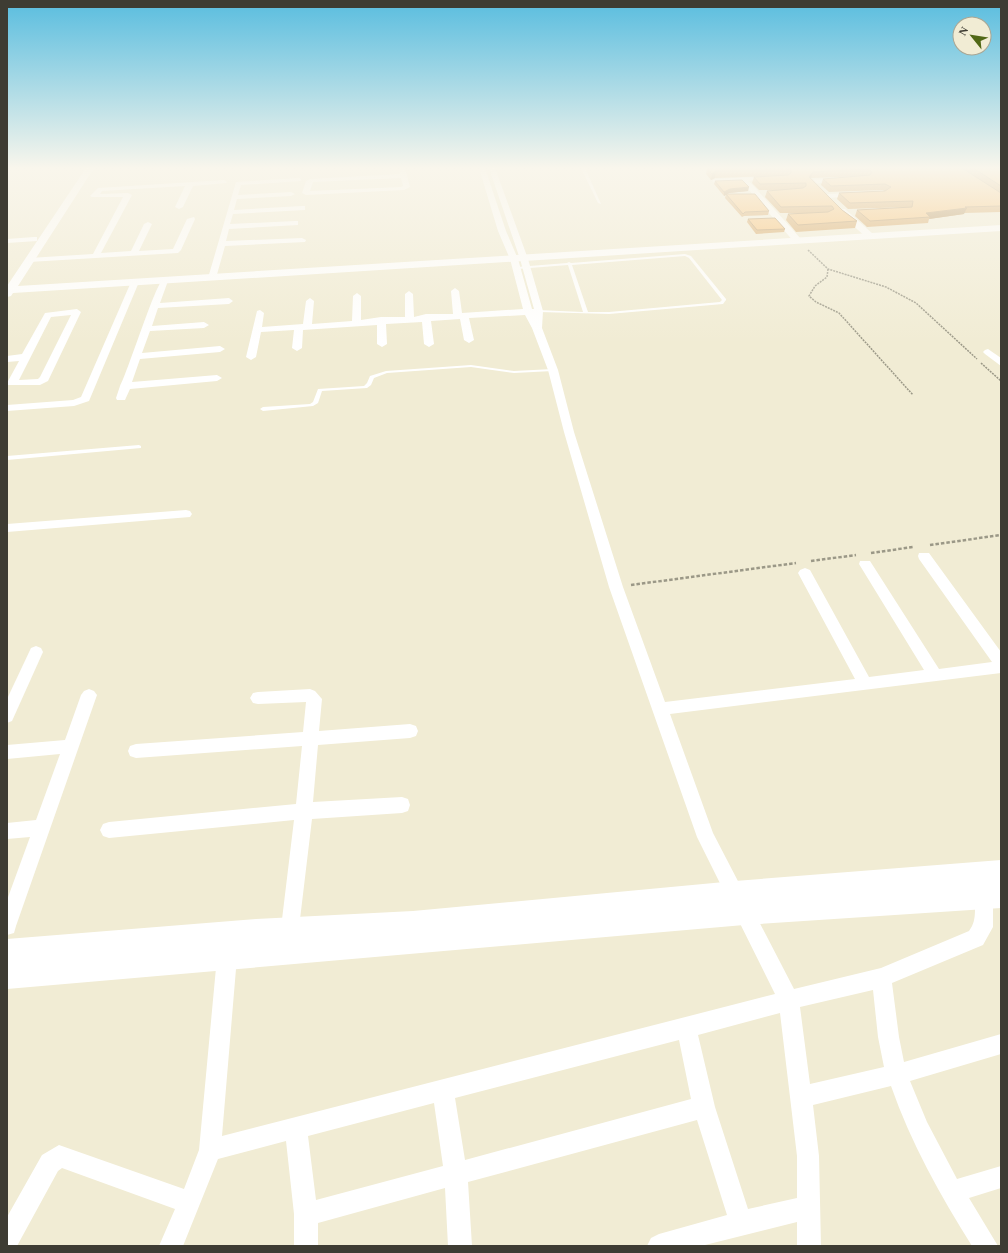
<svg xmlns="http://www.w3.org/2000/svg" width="1008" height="1253" viewBox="0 0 1008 1253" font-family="'Times New Roman',serif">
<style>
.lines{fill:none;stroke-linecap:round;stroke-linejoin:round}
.path-far1{stroke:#9b9887;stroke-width:1.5;stroke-dasharray:2 1;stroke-linecap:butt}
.path{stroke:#9b9887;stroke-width:2.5;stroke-dasharray:3.5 2;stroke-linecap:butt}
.service{fill:#fff;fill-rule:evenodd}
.minor{fill:#fff;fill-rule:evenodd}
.tertiary{fill:#fff;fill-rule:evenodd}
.wall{fill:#d49f55}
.shaded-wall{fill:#ad8245}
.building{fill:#f7b963;stroke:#ad8245}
</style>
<rect width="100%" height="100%" fill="#f1ecd4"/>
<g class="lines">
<g class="path-far1">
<path d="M808 250 828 269 886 287 916 303 977 359"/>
<path d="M828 269 827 277 815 286 809 296 816 302 839 313 913 395"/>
<path d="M981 363 1001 381"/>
</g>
<g class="path">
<path d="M930 545 1001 535"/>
<path d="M871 553 913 547"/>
<path d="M811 561 856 555"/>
<path d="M631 585 796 563"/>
</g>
<g class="service">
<path d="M581 168H585L601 204 598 203Z"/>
<path d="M685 254 691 256 726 299V300L723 304 609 314 539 312 537 311V310L583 312 568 265 517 269 515 268 517 267 567 263 569 262 571 263ZM685 256 689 258 722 300 720 302 609 312H588L572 265Z"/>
<path d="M471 365 514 371 553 369 555 370 553 371 514 373 471 367 387 373 374 378 371 385 367 388 322 391 318 403 313 406 263 411 260 409 263 407 310 404 313 402 318 389 364 386 367 383 370 376 386 371Z"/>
<path d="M139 445 141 446V448L7 460V456Z"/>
</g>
<g class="minor">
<path d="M399 168H405L410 187 404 190 306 195 302 193 306 181 310 179 400 174ZM401 178 403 186 401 187 310 191 313 182Z"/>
<path d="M479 168H485L506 231 518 259 532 309H534L520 259 489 168H495L528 259 543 311 542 328 558 370 574 432 623 587 665 702 855 679 798 573 800 570 805 568 810 570 869 677 924 670 859 564 860 561H870L939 669 992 662 919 559 918 556 919 553H929L1001 652V673L670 714 713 833 794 989 881 968 969 931C979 918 972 906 978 892L984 889 990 892 993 898V927L983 945 892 983 899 1037 904 1062 1001 1034V1054L910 1081 927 1122 957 1179 1001 1166V1188L969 1198 998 1246H972C940 1195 911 1143 891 1086L813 1105 819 1156 821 1246H797V1222L701 1246H647L651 1238 659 1234 727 1215 697 1120 468 1182 472 1246H448L445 1188 318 1223V1246H294V1214L286 1141 218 1159 183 1246H159L175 1209 62 1168 58 1171 17 1246H7V1217L42 1155 59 1145 184 1189 199 1150 217 957 220 950 227 947 234 950 237 957 222 1136 775 994 697 837 609 587 564 432 548 370 532 328 525 315 469 318 474 340 469 343 464 340 460 319 431 321 434 344 429 347 424 344 422 322 386 324 387 344 382 347 377 344V325L303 330 302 348 297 351 292 348 294 330 261 332 256 357 251 360 246 357 257 311 260 310 264 313 262 327 303 324 306 301 310 298 314 301 312 324 352 321 353 296 357 293 361 296V320L381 317H405V294L409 291 413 294 414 317 426 314H453L451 291 455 288 459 291 462 313 523 309 510 259 498 231ZM873 990 878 1037 884 1067 810 1084 800 1007ZM780 1013 797 1156V1198L748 1209 715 1107 698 1035ZM679 1040 691 1099 465 1160 455 1098ZM434 1103 443 1166 316 1200 308 1136Z"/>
<path d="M752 177 754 178V180L749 181 801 239V243H795L742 182 715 183 712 181 715 179Z"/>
<path d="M299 178 301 179V181L241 185 238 195 291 192 295 194 291 196 237 199 234 210 302 206H305V210L233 214 230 224 295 221H298V225L229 229 226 241 302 238 306 240 305 242 225 246 216 278 215 280H209L208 278 236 182Z"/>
<path d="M841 178 844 180 843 181 811 184 808 182 811 180Z"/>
<path d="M224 180 227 182 226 183 193 186 183 207 179 209 175 207 185 186 102 191 100 194 128 193 132 195 101 253 131 251 144 224 148 222 152 224 139 251 173 249 187 219 194 217 195 219 181 250 178 253 29 262 25 260 29 258 93 254 123 197H92L90 196 98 188Z"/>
<path d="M856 193 858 194V196L827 198 823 196 827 194Z"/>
<path d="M839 209H845L873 234V238H867L839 213Z"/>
<path d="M34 237H37V241L7 243V239Z"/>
<path d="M164 278 168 281 160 303 229 298 233 301 229 304 158 308 152 326 204 322 209 325 204 328 150 331 142 353 220 346 225 349 220 352 140 359 132 382 217 375 222 378 217 381 130 389 125 400H117L116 398 120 386C128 372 156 281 164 278Z"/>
<path d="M135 279 139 282 89 401 74 406 7 411V405L73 400 81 397 131 282Z"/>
<path d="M77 309 81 312 48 381 40 385H8L7 383 19 361 7 362V356L22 354 45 313ZM71 315 40 377 38 379 19 380 51 317Z"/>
<path d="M988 349 1001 358V366L985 354 983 352 985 350Z"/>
<path d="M186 510 190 511 192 514 190 517 7 532V524Z"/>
<path d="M36 646 41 648 43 652 12 721 7 723V699L31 648Z"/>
<path d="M89 689 94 691 97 695 16 926 14 933 7 935V900L30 837 7 839V823L36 820 60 754 7 759V745L65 740 81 695 84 691Z"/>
<path d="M310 689 315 691 322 699 319 731 410 724 416 726 418 731 416 736 410 738 318 745 313 802 402 797 408 799 410 805 408 811 402 813 312 819 298 936 296 943 289 945 282 943 280 936 294 820 109 838 103 836 100 830 103 824 109 822 296 804 302 746 136 758 130 756 128 751 130 746 136 744 303 732 306 702 258 704 253 703 250 698 253 693 258 692Z"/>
</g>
<g class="tertiary">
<path d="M86 168H94L18 286 1001 225V231L13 293 11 296 7 297V286Z"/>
<path d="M1001 860V884L953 887 1001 884V908L744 925 7 989V963H12H7V939L256 919 413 911 735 881Z"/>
</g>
</g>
<g class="wall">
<path d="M707 168H1001V212L964 213V214L929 219 928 223 867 227 855 216 857 210 910 207 848 209 837 199 839 193 884 191 883 190 829 192 821 185 823 179 866 176 811 178 842 210 857 221 855 228 796 232 786 220 788 214 815 213H780L765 197 767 191 786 190H759L752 183 754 177 769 176 715 178 711 180 706 174Z"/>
<path d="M715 181 748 191 729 193 724 196 714 184Z"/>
<path d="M726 194 769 211 768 215 744 216 742 217 725 198Z"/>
<path d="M748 219 785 229 784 232 756 234 747 222Z"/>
</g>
<g class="shaded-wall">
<path d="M716 171 715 178 711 180 712 174Z"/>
<path d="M813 172 811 178 807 183 809 177Z"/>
<path d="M749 187 748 191 729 193 724 196V192L730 189Z"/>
<path d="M967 208 964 214 929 219 930 217 926 213Z"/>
</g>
<g class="building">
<path d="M707 168H962L1001 193V206L965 207 967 208 926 213 930 217 870 221 857 210 912 207 913 201 850 203 839 193 885 191 891 187 885 184 831 186 823 179 870 175 872 172 868 169 813 172 809 177 842 210 857 221 798 225 788 214 828 212 834 209 832 206 781 207 767 191 803 188 806 186V183L760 184 754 177 788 175 791 173V170L716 171 712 174Z"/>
<path d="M973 168H1001V186Z"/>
<path d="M742 180 749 187 730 189 724 192 715 181Z"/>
<path d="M726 194H755L769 211 745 212 743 214Z"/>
<path d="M775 218 785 229 757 230 748 219Z"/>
</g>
<linearGradient id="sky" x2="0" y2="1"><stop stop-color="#59bddf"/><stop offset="0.49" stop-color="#f9f6ec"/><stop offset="1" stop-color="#f9f6ec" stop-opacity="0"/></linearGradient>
<rect width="1008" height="343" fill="url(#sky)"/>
<rect width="1008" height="1253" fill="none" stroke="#3e3c33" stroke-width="16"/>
<g transform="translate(972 36) rotate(300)"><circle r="19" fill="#f1ecd4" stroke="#a9a694"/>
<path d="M0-3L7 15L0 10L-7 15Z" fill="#516816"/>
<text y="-6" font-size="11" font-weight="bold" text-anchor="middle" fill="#3e3c33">N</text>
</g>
</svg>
